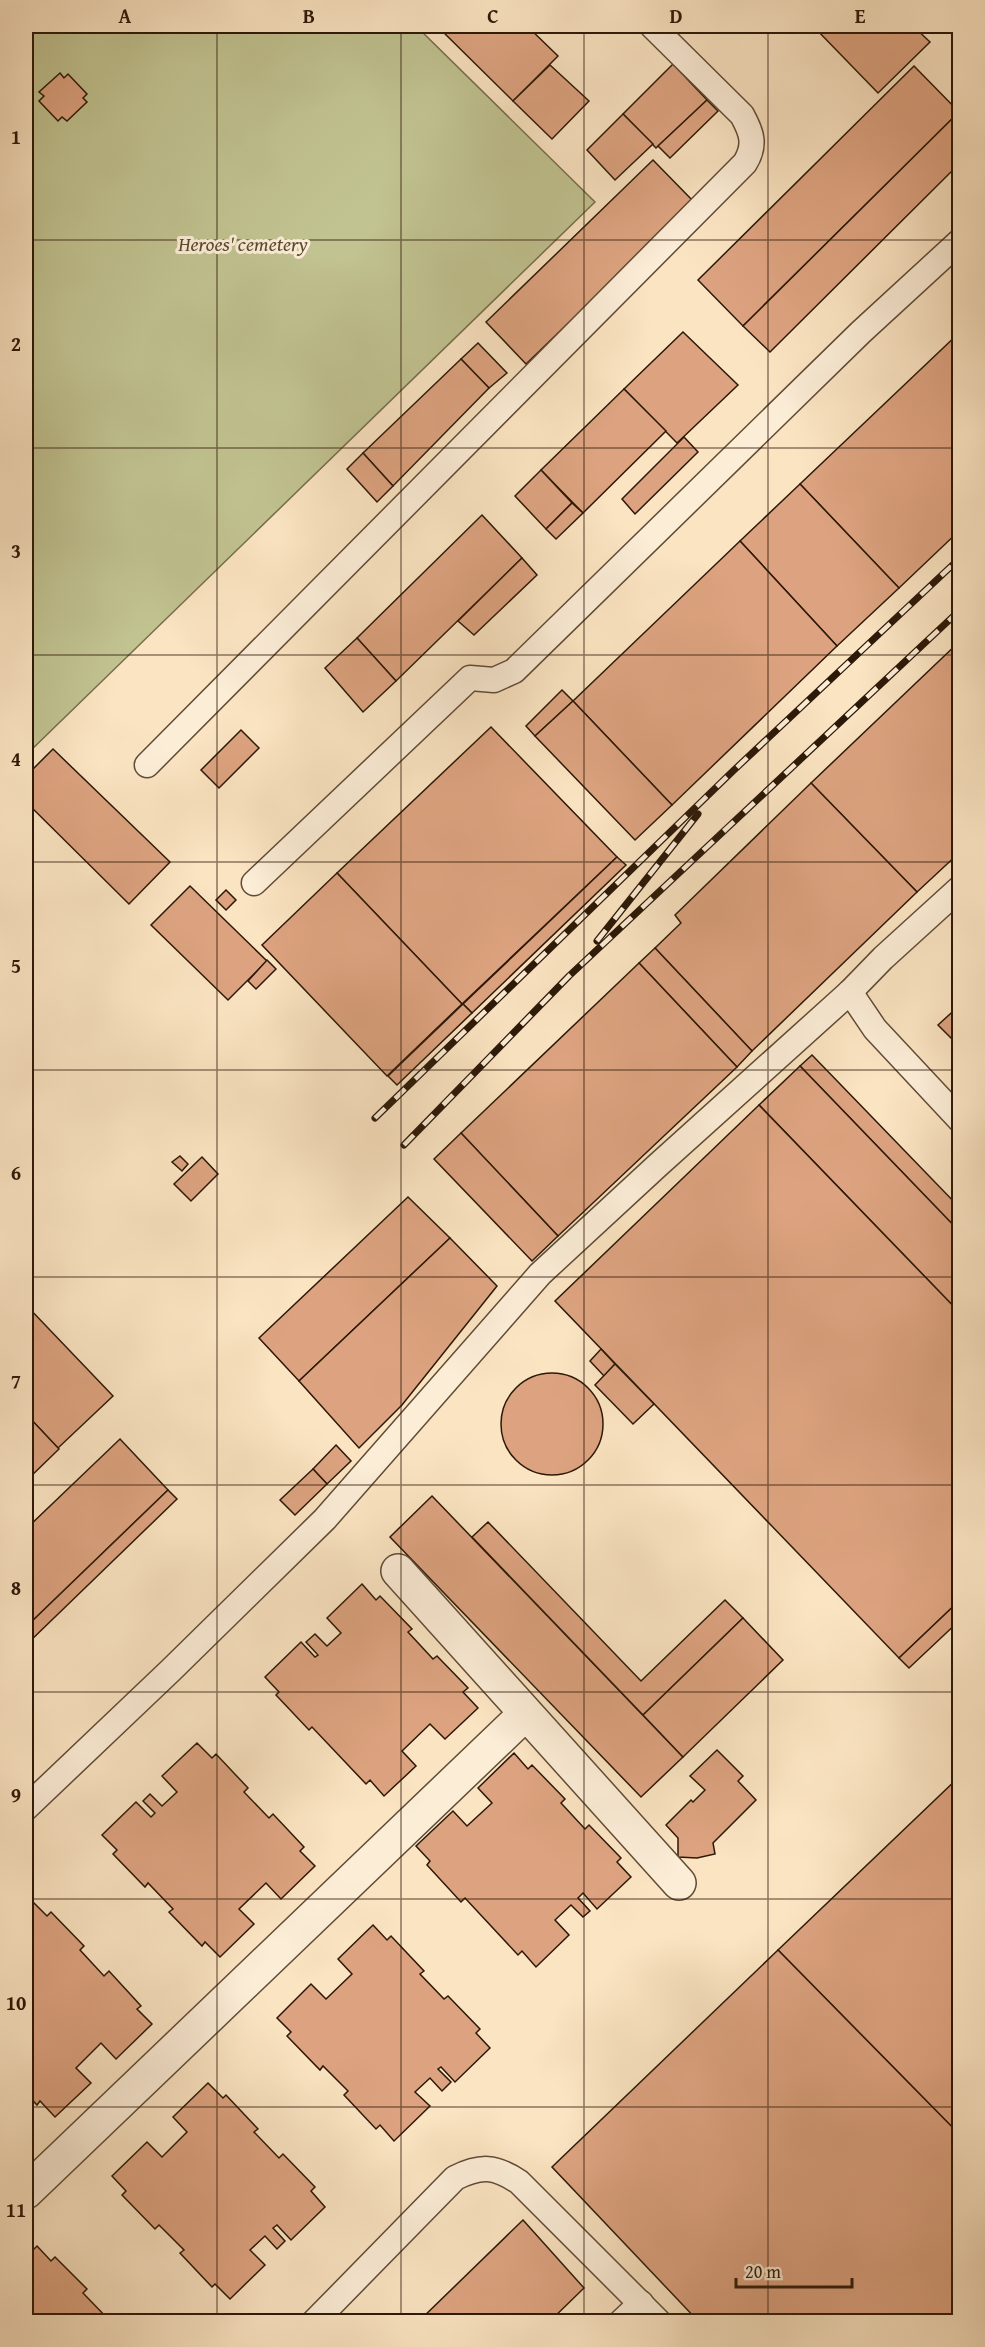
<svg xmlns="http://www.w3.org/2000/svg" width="985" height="2347" viewBox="0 0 985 2347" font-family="'Gentium Book Plus',serif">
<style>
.green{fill:#c1c391;stroke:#766e4c;stroke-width:1.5}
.building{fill:#dda380;stroke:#2c1807;stroke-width:1.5}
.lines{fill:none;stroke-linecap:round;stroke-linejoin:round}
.service-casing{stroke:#604b36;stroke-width:27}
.minor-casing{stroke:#604b36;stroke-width:36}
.service{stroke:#fcedd7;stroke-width:24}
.minor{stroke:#fcedd7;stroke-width:33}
.rail-casing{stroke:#2c1807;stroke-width:7}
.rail{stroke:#fcedd7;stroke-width:4.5;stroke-dasharray:14;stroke-linecap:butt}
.grid{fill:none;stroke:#2c1807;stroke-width:1.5;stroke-opacity:0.55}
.labels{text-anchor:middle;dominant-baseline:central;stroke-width:6;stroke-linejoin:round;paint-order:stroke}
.park-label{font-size:20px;font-style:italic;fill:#594b30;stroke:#fcedd7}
.neatline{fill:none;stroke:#2c1807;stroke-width:2}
.grid-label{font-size:20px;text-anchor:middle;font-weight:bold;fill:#2c1807}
</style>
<rect width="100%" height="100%" fill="#fbe4c2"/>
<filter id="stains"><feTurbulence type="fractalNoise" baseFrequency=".00333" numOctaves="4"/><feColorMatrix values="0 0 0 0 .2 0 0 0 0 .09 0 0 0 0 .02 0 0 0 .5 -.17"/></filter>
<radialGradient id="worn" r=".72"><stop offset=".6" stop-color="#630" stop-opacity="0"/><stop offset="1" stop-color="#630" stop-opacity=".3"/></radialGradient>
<path class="green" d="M26 26H416L595 202 26 755Z"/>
<g class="building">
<path d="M437 26H527L558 56 513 101Z"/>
<path d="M813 26H913L930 42 878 93Z"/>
<path d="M673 64 707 100 656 148 623 114Z"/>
<path d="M550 65 589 101 552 139 513 101Z"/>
<path d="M914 66 959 112 743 326 698 280Z"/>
<path d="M60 73 64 78 68 74 87 94 83 98 87 102 67 121 62 117 58 121 39 101 44 96 39 92Z"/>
<path d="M707 100 718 111 670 158 658 146Z"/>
<path d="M959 112 960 163 770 352 743 326Z"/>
<path d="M623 114 653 144 615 180 587 150Z"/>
<path d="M653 160 694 202 526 364 486 322Z"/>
<path d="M683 332 738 385 677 443 624 389Z"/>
<path d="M960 332V530L899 588 800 484Z"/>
<path d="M478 343 507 373 489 388 461 359Z"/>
<path d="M461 359 489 388 393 486 363 453Z"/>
<path d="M624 389 666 431 583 513 541 470Z"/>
<path d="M684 437 698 452 635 514 622 499Z"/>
<path d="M363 453 393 486 377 502 347 469Z"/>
<path d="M541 470 572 503 546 529 515 496Z"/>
<path d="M800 484 899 588 837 646 740 541Z"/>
<path d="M572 503 583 513 556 539 546 529Z"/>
<path d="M482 515 522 558 396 681 357 638Z"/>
<path d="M740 541 837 646 672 805 573 701Z"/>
<path d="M522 558 537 575 474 635 458 621Z"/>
<path d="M357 638 396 681 363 712 325 668Z"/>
<path d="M960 641V852L917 892 811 783Z"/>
<path d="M562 690 573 701 535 736 526 726Z"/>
<path d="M573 701 672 805 635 840 535 736Z"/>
<path d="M491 727 617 857 462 1004 337 873Z"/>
<path d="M241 730 259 748 219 788 201 770Z"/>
<path d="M53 749 170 862 129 904 26 802V776Z"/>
<path d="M811 783 917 892 752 1051 655 948 681 923 675 915Z"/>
<path d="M617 857 626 865 472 1013 463 1004Z"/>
<path d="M337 873 462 1004 387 1076 262 945Z"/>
<path d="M190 886 267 961 228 1000 151 925Z"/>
<path d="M226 890 236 900 226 910 216 900Z"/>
<path d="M655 948 752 1051 737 1067 639 963Z"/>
<path d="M267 960 276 969 256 989 248 981Z"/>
<path d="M639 963 737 1067 558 1236 461 1133Z"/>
<path d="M463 1004 472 1013 397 1085 388 1076Z"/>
<path d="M960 1005V1047L938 1025Z"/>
<path d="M812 1055 960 1208V1232L800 1066Z"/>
<path d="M800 1066 960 1232V1313L759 1105Z"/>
<path d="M759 1105 960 1313V1600L899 1658 555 1301Z"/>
<path d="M461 1133 558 1236 532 1261 434 1159Z"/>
<path d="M180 1156 188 1164 182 1171 172 1162Z"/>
<path d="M202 1157 218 1174 191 1201 174 1184Z"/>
<path d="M408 1197 450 1238 299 1381 259 1338Z"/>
<path d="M450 1238 497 1286 402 1405 359 1448 299 1381Z"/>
<path d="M26 1305 113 1396 58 1448 26 1414Z"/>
<path d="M601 1349 615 1364 604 1376 590 1361Z"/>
<path d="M615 1364 654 1404 633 1424 595 1385Z"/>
<circle cx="552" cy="1424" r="51"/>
<path d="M26 1414 59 1449 26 1481Z"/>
<path d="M120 1439 168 1490 26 1627V1529Z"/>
<path d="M336 1445 351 1461 327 1484 313 1469Z"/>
<path d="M313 1469 327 1484 295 1515 280 1500Z"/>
<path d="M168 1490 177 1499 26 1645V1627Z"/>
<path d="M432 1496 683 1757 641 1797 390 1537Z"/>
<path d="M488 1522 641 1681 725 1600 743 1618 643 1715 472 1537Z"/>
<path d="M362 1584 376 1600 380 1596 412 1629 408 1632 433 1659 437 1656 468 1688 463 1692 478 1708 445 1739 430 1724 402 1751 416 1766 384 1796 370 1780 366 1784 312 1727 309 1730 276 1695 279 1692 265 1677 301 1642 315 1657 318 1655 306 1642 315 1634 327 1646 341 1633 327 1618Z"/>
<path d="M960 1600V1620L909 1668 899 1658Z"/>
<path d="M743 1618 783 1660 683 1757 643 1715Z"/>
<path d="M197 1743 212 1758 216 1754 248 1788 244 1792 269 1818 273 1814 304 1847 300 1851 315 1866 281 1899 266 1883 239 1909 254 1924 220 1957 205 1942 202 1946 169 1912 173 1909 148 1883 145 1887 113 1854 117 1850 102 1835 136 1802 151 1817 155 1813 143 1801 150 1794 162 1806 177 1792 162 1776Z"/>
<path d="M717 1750 743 1776 738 1781 756 1800 713 1843 715 1854 697 1858 678 1857V1838L666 1825 691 1800 693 1802 705 1790 690 1776Z"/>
<path d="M514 1753 528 1769 532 1765 565 1799 561 1803 585 1829 589 1825 621 1858 617 1862 631 1877 597 1909 583 1893 578 1898 590 1911 583 1917 571 1905 555 1920 569 1935 536 1967 522 1951 518 1955 465 1898 461 1902 427 1865 430 1861 416 1846 453 1811 467 1826 492 1803 478 1788Z"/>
<path d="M960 1776V2135L778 1950Z"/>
<path d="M33 1902 47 1916 51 1912 84 1946 80 1950 104 1976 109 1971 141 2006 137 2009 152 2024 116 2059 101 2043 76 2068 91 2083 55 2117 40 2101 37 2105 26 2093V1909Z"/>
<path d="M373 1925 387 1940 391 1936 424 1971 420 1974 444 1999 448 1996 480 2029 476 2033 490 2048 455 2082 441 2067 438 2069 451 2082 442 2091 430 2078 415 2092 430 2106 394 2141 380 2125 376 2129 344 2095 348 2091 323 2066 320 2070 287 2036 291 2032 277 2018 311 1984 326 1999 352 1974 338 1959Z"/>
<path d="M778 1950 960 2135V2318L955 2322H699L552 2167Z"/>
<path d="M208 2083 223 2098 226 2095 258 2129 254 2132 279 2158 283 2154 315 2187 311 2191 325 2207 291 2240 277 2225 273 2228 285 2241 277 2249 265 2236 250 2250 265 2265 230 2299 215 2284 212 2287 180 2253 184 2250 159 2225 155 2229 122 2195 126 2191 112 2176 147 2142 162 2157 187 2132 173 2117Z"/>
<path d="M523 2220 584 2288 549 2322H418Z"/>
<path d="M37 2246 51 2261 55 2257 87 2289 83 2293 110 2321 115 2317 119 2322H26V2257Z"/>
</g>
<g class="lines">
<defs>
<g id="service">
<path d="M147 765 745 163C756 145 752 133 742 115L652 26"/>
<path d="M254 883 470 678 494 680 514 671 861 332 960 241"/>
<path d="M850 992 875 1029 960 1120"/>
<path d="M26 1808 170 1671 325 1519 540 1274 658 1165 850 992 883 958 960 888"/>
<path d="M314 2322 455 2178C481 2165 495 2166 519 2182L659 2322"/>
<path d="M621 2322 641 2303"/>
</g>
<g id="minor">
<path d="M398 1571 679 1883"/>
<path d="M26 2192 525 1714"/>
</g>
</defs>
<use href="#service" class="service-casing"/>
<use href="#minor" class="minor-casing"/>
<use href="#service" class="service"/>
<use href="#minor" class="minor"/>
<defs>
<g id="rail">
<path d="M597 941 698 814"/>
<path d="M375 1118 733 771 960 558"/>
<path d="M404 1145 569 976 960 610"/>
</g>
</defs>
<use href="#rail" class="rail-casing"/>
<use href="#rail" class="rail"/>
</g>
<path class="grid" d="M217 26V2322M401 26V2322M584 26V2322M768 26V2322M26 240H960M26 448H960M26 655H960M26 862H960M26 1070H960M26 1277H960M26 1485H960M26 1692H960M26 1899H960M26 2107H960"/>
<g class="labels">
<g class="park-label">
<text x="243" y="243">Heroes' cemetery</text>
</g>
</g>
<rect width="985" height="2347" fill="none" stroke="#fbe4c2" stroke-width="66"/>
<path d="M736 2278v9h116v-9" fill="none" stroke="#2c1807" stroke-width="3"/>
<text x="745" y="2278" font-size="18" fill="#2c1807" stroke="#fcedd7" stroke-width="4.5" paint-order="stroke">20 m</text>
<rect x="33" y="33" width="919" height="2281" class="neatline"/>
<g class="grid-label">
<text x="125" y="23">A</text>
<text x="309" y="23">B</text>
<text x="493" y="23">C</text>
<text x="676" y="23">D</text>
<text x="860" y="23">E</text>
<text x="16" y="144">1</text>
<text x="16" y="351">2</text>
<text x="16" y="558">3</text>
<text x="16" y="766">4</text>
<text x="16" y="973">5</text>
<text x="16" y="1180">6</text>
<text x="16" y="1388">7</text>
<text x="16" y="1595">8</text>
<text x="16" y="1802">9</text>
<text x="16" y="2010">10</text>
<text x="16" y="2217">11</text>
</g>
<rect width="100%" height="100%" filter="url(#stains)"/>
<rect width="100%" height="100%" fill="url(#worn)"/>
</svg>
